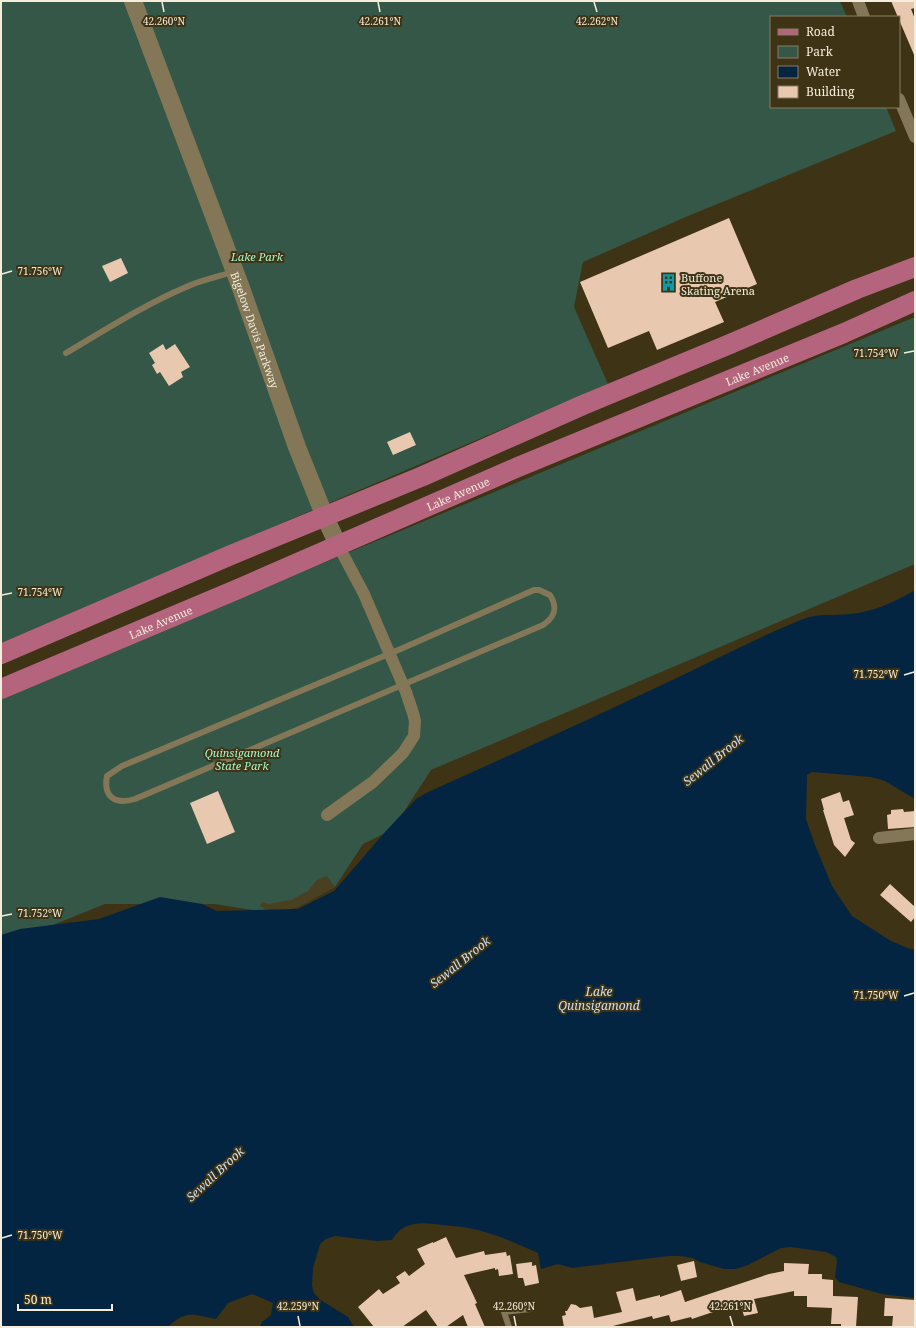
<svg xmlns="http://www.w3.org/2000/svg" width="916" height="1328" viewBox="0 0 916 1328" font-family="'Noto Serif',serif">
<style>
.green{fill:#345747}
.sand{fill:#484020}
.water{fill:#042541}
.building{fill:#e8c8af}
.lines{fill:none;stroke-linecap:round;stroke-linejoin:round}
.lane{stroke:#837757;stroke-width:6}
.street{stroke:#837757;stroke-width:12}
.secondary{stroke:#837757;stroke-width:18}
.primary{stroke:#b5647e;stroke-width:20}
.ticks{fill:none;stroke:#f4eddc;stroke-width:1.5}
.labels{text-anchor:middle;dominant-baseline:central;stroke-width:4;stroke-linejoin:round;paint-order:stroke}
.park-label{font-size:11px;font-style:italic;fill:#a6f8d1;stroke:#3e3314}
.poi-label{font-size:11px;fill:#f4eddc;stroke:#3e3314;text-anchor:start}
.street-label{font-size:11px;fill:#f4eddc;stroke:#3e3314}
.water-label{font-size:12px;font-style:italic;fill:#cce1f7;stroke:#3e3314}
.ticks-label{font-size:10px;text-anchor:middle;fill:#f4eddc;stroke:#3e3314;stroke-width:4;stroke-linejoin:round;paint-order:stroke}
</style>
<rect width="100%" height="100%" fill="#3e3314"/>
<g class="green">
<path d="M1 1H840L847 17H771V107H886L896 131 688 216 583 262 574 307 608 384 1 643Z"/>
<path d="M915 317V564L431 770 392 830 363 844 335 887 298 907 272 913 214 904H105L1 946V697Z"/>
</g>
<path class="sand" d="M327 876 335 887 298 907 272 913 260 906 262 902 269 904 291 900 308 891 317 880Z"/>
<path class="water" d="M915 590V799L885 781 871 777 812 772 807 775 806 819 815 845 832 886 852 916 891 941 910 949H915V1298L882 1294 839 1282 835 1277 837 1262 836 1257 826 1252 791 1247 781 1248 748 1265 736 1269H724L700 1262 692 1258 680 1256H669L572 1268 558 1264 541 1269 538 1253C516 1243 492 1232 468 1228 459 1226 450 1226 441 1225 429 1223 416 1222 405 1227 399 1230 396 1234 392 1240L377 1241 335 1236 326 1239 320 1244 313 1268 312 1286 314 1293 319 1299 348 1317 354 1327H260L262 1322 271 1315 273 1303 252 1294 228 1303 216 1319C194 1315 186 1309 168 1327H1V935L20 929 99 919 160 897 202 904 217 911 298 909 334 891 385 832 416 799 426 793C506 757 586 721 666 683 711 662 756 638 803 619 818 613 834 616 850 614 873 612 895 602 915 590Z"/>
<g class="building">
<path d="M891 1H915V8L911 9 915 19V57Z"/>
<path d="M729 218 757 284 715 302 724 322 657 350 649 331 608 348 580 282Z"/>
<path d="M121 258 128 273 110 282 102 266Z"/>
<path d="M163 344 166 350 175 344 190 367 181 372 183 377 169 386 160 372 157 374 152 365 155 363 149 353Z"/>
<path d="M410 432 416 445 393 455 387 442Z"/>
<path d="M218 791 235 832 207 844 190 803Z"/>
<path d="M840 792 843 802 849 800 854 815 844 818 851 840 855 843 845 857 834 845 823 810H824L821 799Z"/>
<path d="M903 809 904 812 915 811V827L888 829 887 815 891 814V810Z"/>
<path d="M890 884 915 907V917L911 922 880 895Z"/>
<path d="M446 1237 456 1258 484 1251 485 1255 506 1252 507 1256 510 1255 513 1274 499 1276 498 1269 495 1270V1268L464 1275 477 1303 475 1304 485 1327H468L463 1315 446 1327H438L426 1310 402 1327H374L358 1307 379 1289 383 1294 400 1283 396 1277 405 1271 409 1276 425 1264 417 1249 433 1242V1243Z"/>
<path d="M694 1261 697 1277 681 1281 677 1265Z"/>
<path d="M532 1262V1266L536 1265 539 1283 525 1286 523 1278H518L516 1264Z"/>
<path d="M784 1263 809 1264 808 1274H822V1279L833 1280V1296L858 1297 856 1327H841V1324H831L832 1308 807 1307V1296H794V1291L754 1299 758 1313 744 1316 741 1306 716 1311 692 1319 691 1317 671 1322 669 1315 653 1319 652 1316 609 1327H564L562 1316 566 1315 565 1311H567L571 1304 576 1305 580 1308 592 1306 594 1318 622 1312 616 1292 633 1288 636 1301 660 1295V1297L681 1290 685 1302 769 1274 784 1271Z"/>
<path d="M885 1298 915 1300V1327H892L893 1316H884Z"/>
</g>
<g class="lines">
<g class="lane">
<path d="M66 353C105 330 144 305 186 287 201 280 217 277 233 272"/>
<path d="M534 590H539L550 595C558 608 555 617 543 625L135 799C115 805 103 797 107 776L122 766 403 648Z"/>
<path d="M509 1327 504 1312 531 1309"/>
</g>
<g class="street">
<path d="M858 1 864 17"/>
<path d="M899 99 915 137"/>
<path d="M327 815 373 782 403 753 414 736 415 721 413 713 406 692 364 594 338 545"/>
<path d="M879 838 915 834"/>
</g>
<path class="secondary" id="s1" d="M133 1 241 288 297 447 325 517 338 545"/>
<g class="primary">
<path d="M1 654 231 555 423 476 583 405 730 344 857 289 915 267"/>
<path id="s2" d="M1 689 238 589 518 467 844 333 915 301"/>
</g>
</g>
<path class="ticks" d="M162 2 164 12M378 2 380 12M594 2 597 12M2 274 12 271M904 353 914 351M2 595 12 593M904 675 914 672M2 916 12 914M904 996 914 993M2 1238 12 1235M298 1316 300 1326M514 1316 516 1326M730 1316 733 1326"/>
<defs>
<symbol id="building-bare" viewBox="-9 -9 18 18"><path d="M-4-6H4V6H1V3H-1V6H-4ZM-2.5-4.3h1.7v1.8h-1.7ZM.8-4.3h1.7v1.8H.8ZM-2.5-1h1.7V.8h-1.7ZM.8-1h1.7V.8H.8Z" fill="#0f9aa8" stroke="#3e3314" stroke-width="2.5" paint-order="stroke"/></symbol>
</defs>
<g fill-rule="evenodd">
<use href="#building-bare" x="656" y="270" width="25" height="25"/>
</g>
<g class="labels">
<g class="park-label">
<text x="257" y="256">Lake Park</text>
<text x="242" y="752">Quinsigamond<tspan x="242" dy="13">State Park</tspan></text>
</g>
<g class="poi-label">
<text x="681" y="277">Buffone<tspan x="681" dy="13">Skating Arena</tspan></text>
</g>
<g class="street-label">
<text stroke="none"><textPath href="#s1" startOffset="351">Bigelow Davis Parkway</textPath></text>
<text stroke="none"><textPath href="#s2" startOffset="821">Lake Avenue</textPath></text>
<text stroke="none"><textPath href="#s2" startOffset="497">Lake Avenue</textPath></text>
<text stroke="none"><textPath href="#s2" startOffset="173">Lake Avenue</textPath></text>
</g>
<g class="water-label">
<text transform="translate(713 760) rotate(-39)">Sewall Brook</text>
<text transform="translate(460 962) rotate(-39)">Sewall Brook</text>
<text x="599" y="991">Lake<tspan x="599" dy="14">Quinsigamond</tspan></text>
<text transform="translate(215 1174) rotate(-43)">Sewall Brook</text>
</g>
</g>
<g class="ticks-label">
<text x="164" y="25">42.260°N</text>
<text x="380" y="25">42.261°N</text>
<text x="597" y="25">42.262°N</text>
<text x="40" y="275">71.756°W</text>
<text x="876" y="357">71.754°W</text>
<text x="40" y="596">71.754°W</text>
<text x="876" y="678">71.752°W</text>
<text x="40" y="917">71.752°W</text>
<text x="876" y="999">71.750°W</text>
<text x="40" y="1239">71.750°W</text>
<text x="298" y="1310">42.259°N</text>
<text x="514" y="1310">42.260°N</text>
<text x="730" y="1310">42.261°N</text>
</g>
<rect width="916" height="1328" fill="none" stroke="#f4eddc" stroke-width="4"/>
<rect x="770" y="16" width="130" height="92" fill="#3e3314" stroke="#877d64"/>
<rect x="778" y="29" width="20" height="6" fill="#b5647e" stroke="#877d64"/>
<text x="806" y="36" font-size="12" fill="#f4eddc">Road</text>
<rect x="778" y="46" width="20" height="12" fill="#345747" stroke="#877d64"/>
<text x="806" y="56" font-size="12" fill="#f4eddc">Park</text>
<rect x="778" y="66" width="20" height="12" fill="#042541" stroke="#877d64"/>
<text x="806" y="76" font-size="12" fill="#f4eddc">Water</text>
<rect x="778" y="86" width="20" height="12" fill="#e8c8af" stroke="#877d64"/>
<text x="806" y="96" font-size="12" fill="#f4eddc">Building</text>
<path d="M18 1304v6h94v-6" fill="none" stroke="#f4eddc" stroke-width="2"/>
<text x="24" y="1304" font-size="12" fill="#f4eddc" stroke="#3e3314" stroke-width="3" paint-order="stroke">50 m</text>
</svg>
